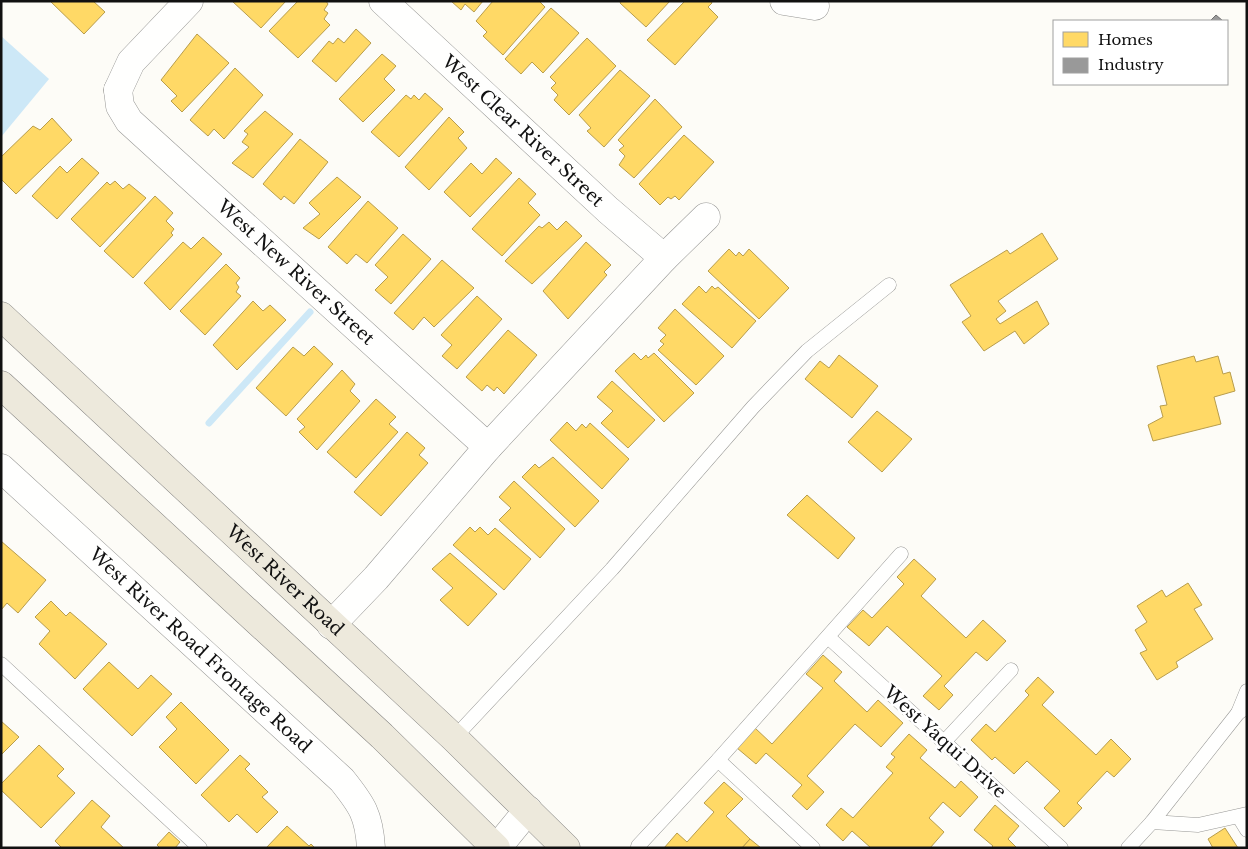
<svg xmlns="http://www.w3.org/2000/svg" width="1248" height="849" viewBox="0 0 1248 849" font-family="'Libre Baskerville',serif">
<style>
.water{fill:#cde8f7}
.homes{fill:#ffd966;stroke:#b89d4c}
.industry{fill:#999;stroke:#707070}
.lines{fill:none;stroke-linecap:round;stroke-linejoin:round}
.stream{stroke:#cde8f7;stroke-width:7}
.lane-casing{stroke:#979795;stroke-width:15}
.street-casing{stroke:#979795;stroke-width:29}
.primary-casing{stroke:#858482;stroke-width:29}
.lane{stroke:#fffffe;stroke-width:14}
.street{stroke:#fffffe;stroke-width:28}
.primary{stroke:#ede9dc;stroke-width:28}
.labels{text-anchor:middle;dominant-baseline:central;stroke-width:5;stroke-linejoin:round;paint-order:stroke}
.street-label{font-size:18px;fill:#111;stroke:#fff}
</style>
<rect width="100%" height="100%" fill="#fdfcf7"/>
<path class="water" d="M1 36 49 79 1 137Z"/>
<g class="homes">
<path d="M50 1H93L105 12 84 34Z"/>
<path d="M232 1H286L261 28Z"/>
<path d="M298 1H326L328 4 324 10 328 13 324 19 330 25 298 58 269 31Z"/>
<path d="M451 1H483L474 12 465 4 461 10Z"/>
<path d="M493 1H539L545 7 503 55 483 36 487 32 476 21Z"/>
<path d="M621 1H670L646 27 620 3Z"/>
<path d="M685 1H711L712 3 708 7 718 17 675 65 647 40Z"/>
<path d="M551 8 579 33 543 73 532 62 521 74 505 59Z"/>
<path d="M356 29 371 43 336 82 312 61 329 41 333 44 338 38 344 43Z"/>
<path d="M197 34 229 63 182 112 171 101 177 96 161 80Z"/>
<path d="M587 38 616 66 569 115 554 100 558 95 551 88 556 83 550 77Z"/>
<path d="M382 54 396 66 384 79 395 90 363 122 339 99Z"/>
<path d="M235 68 263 95 224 139 214 129 208 136 190 120Z"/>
<path d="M620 70 650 96 604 147 587 131 591 128 579 115Z"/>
<path d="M425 93 443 109 399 157 371 132 406 95 411 99 414 95 419 100Z"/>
<path d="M655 99 682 127 634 178 619 165 625 156 619 150 624 146 618 140Z"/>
<path d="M265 111 293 134 253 178 232 163 249 147 242 142 248 134 244 131Z"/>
<path d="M449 117 464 132 458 138 467 148 429 190 405 167Z"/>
<path d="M52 118 72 140 16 194 1 179V157L33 126 40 130Z"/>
<path d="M684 135 714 162 679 200 675 196 671 199 668 197 660 205 639 184Z"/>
<path d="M300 139 328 162 294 204 284 196 281 200 263 184Z"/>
<path d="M82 158 99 173 57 219 32 196 60 166 67 173Z"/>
<path d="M496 158 512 173 470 217 444 192 471 163 482 174Z"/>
<path d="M337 177 361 197 319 239 303 228 320 214 309 203Z"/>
<path d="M519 178 536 194 528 203 540 215 502 256 472 229Z"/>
<path d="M115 181 123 189 129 184 146 198 100 247 71 219 107 182 110 185Z"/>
<path d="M155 196 173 213 166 221 174 229 171 233 173 235 133 278 104 251Z"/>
<path d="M368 201 398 228 367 263 356 254 347 264 328 247Z"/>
<path d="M566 221 582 236 532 284 505 261 539 226 542 228 549 222 557 230Z"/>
<path d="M1042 233 1058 259 998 301 1006 311 996 319 1000 324 1037 301 1049 324 1024 344 1015 331 984 351 962 322 971 316 950 285 1007 250 1010 254Z"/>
<path d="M403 234 431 259 391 304 375 290 388 277 375 265Z"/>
<path d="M203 237 222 254 170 310 144 283 183 242 191 249Z"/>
<path d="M586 242 611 265 604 272 607 275 568 319 543 291Z"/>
<path d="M729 249 736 256 739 252 743 256 749 249 789 288 759 319 708 271Z"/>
<path d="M442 260 474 288 434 327 424 317 413 330 394 313Z"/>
<path d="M226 264 240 278 236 283 239 287 236 292 241 296 205 335 180 311Z"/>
<path d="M699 286 706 293 712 286 715 289 718 287 756 321 732 348 682 304Z"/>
<path d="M477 296 502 319 457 369 442 356 452 345 441 335Z"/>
<path d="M253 301 263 311 270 305 286 320 237 370 213 345Z"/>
<path d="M675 309 724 356 696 385 658 350 664 344 660 341 666 335 658 328Z"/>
<path d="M508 330 537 355 504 394 497 387 494 391 487 385 482 391 466 377Z"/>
<path d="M314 346 333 364 286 416 256 388 293 347 304 356Z"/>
<path d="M634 353 641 360 646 355 648 358 654 353 694 393 664 422 615 371Z"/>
<path d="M839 355 878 386 852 418 805 379 820 361 829 368Z"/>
<path d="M1194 356 1196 362 1218 356 1223 374 1230 372 1235 391 1214 397 1221 424 1153 441 1148 425 1163 417 1160 406 1167 405 1157 366Z"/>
<path d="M342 370 355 384 350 391 360 401 317 450 299 432 305 427 297 419Z"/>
<path d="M612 381 655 420 628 448 601 423 613 411 597 397Z"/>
<path d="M376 399 396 417 389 424 398 432 356 478 327 452Z"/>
<path d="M877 411 912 439 882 472 848 442Z"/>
<path d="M567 422 576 431 582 424 586 428 590 423 629 459 602 489 550 440Z"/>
<path d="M407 432 425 448 419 455 428 463 381 516 354 492Z"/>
<path d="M553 457 599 501 575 527 522 477 535 464 539 468Z"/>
<path d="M514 481 565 529 540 558 499 520 511 508 499 497Z"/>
<path d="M807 495 855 538 838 559 787 515Z"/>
<path d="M470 527 475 532 480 527 488 535 495 528 531 559 504 590 453 545Z"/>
<path d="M1 541 46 580 18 613 7 603 1 610Z"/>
<path d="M450 553 497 594 468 626 440 600 453 588 432 569Z"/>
<path d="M914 559 936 579 921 596 966 638 983 620 1006 641 987 661 976 652 944 686 953 695 939 710 923 696 942 676 887 626 869 646 847 627 863 610 872 618 904 584 897 577Z"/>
<path d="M1188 583 1202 605 1194 609 1213 639 1176 662 1178 667 1157 680 1140 653 1147 650 1135 630 1147 622 1137 606 1162 590 1166 597Z"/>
<path d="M51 601 66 616 70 612 107 644 75 679 39 644 50 631 35 617Z"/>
<path d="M823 655 842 672 834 681 867 712 878 700 903 723 881 747 855 724 807 776 824 792 807 810 792 796 802 785 766 753 756 764 737 748 755 728 772 744 823 688 806 674Z"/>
<path d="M109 662 138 689 151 675 172 694 132 736 83 689Z"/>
<path d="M1038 677 1054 692 1042 705 1096 755 1111 739 1131 759 1114 777 1107 771 1077 803 1082 808 1064 827 1044 808 1060 791 1027 761 1014 774 995 757 992 760 971 740 986 724 995 732 1029 695 1025 691Z"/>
<path d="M181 702 229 750 196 784 159 747 177 729 166 717Z"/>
<path d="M1 721 19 737 1 755Z"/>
<path d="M909 734 927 750 920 758 955 788 961 781 978 797 960 817 943 802 929 818 944 832 930 848H871L852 831 843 841 826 825 841 808 853 818 893 773 886 767 895 757 891 754Z"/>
<path d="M39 745 64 769 57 776 75 793 41 828 1 790V784Z"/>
<path d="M240 755 250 764 245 769 268 792 262 797 278 812 257 833 237 814 229 822 201 795Z"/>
<path d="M724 782 743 799 726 816 750 839 742 848H664L677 833 687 842 714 812 704 803Z"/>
<path d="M92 800 110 816 101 827 124 848H62L55 841Z"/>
<path d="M995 805 1019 826 1008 839 1017 848H991L993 846 974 830Z"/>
<path d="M287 826 309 846 311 844 315 848H266Z"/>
<path d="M1225 828 1238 848H1213L1208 839Z"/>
<path d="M169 832 180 842 175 848H160L157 845Z"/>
<path d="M750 839 761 848H742Z"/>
</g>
<path class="industry" d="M1216 15 1223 21H1210Z"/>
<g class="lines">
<path class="stream" d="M209 423 310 312"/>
<defs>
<g id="lane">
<path d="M828 637 1061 848"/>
<path d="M1 664 200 848"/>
<path d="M1238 713 1247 691"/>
<path d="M454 738 612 569 753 407 807 351 889 285"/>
<path d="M944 742 1011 670"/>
<path d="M718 760 813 848"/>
<path d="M1239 817 1247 830"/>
<path d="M1152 822 1238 713 1247 707"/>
<path d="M638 846 718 760 901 554"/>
<path d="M1128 848 1152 822 1198 825 1247 814"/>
</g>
<g id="street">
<path id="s1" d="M383 1 608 210 664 258"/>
<path d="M784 1 815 6"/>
<path id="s2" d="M118 90 120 106 129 121 488 447"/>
<path d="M118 90 131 62 189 1"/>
<path id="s3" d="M1 468 342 780C362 805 369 815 371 848"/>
<path d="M331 625 376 578 488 447 664 258 706 217"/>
<path d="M497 848 528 810"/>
</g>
<g id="primary">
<path id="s4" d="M1 316 454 738 566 848"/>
<path d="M1 385 382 736 496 848"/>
</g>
</defs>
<use href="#lane" class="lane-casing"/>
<use href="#street" class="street-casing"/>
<use href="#primary" class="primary-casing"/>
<use href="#lane" class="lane"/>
<use href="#street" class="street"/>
<use href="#primary" class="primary"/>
</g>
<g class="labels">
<g class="street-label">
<text stroke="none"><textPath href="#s1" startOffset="191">West Clear River Street</textPath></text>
<text stroke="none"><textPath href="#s2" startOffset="259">West New River Street</textPath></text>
<text stroke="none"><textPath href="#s4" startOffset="388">West River Road</textPath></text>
<text stroke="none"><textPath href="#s3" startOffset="270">West River Road Frontage Road</textPath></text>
<text transform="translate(945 742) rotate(42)">West Yaqui Drive</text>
</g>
</g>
<rect width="1248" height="849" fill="none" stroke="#111111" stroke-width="5"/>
<rect x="1053" y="20" width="175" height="65" fill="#ffffff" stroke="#a0a0a0"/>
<rect x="1063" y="32" width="25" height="15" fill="#ffd966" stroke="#a0a0a0"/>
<text x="1098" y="45" font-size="15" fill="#111111">Homes</text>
<rect x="1063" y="58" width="25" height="15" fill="#999999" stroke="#a0a0a0"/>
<text x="1098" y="70" font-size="15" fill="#111111">Industry</text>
</svg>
